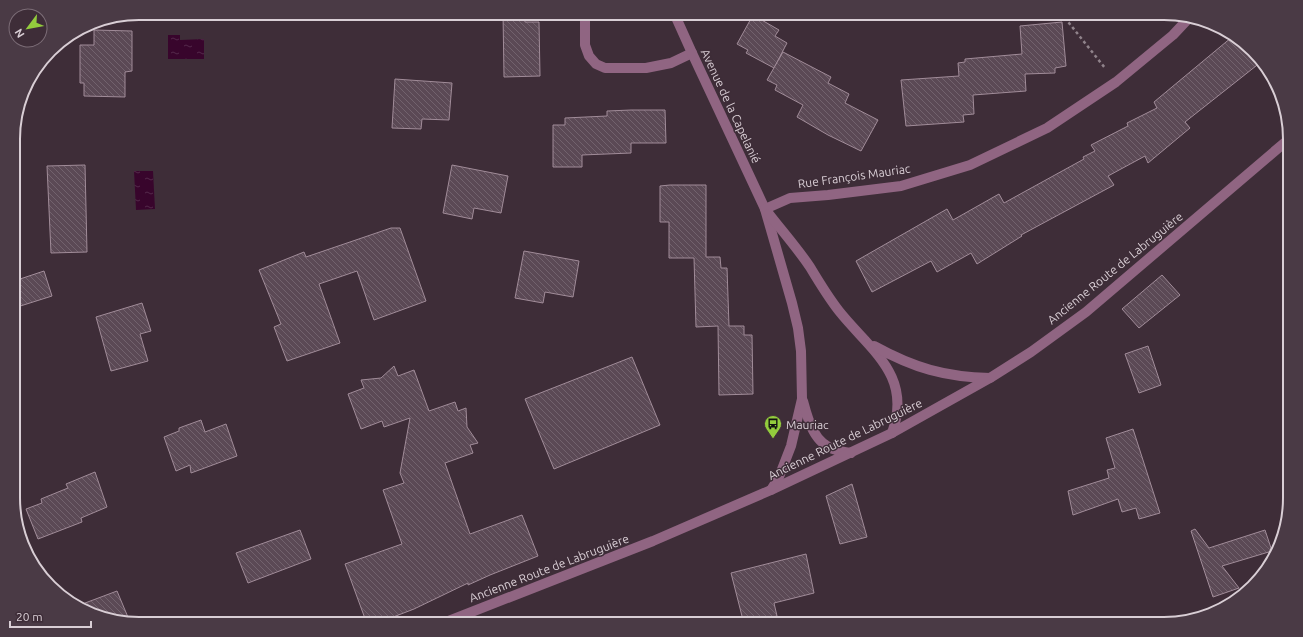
<svg xmlns="http://www.w3.org/2000/svg" width="1303" height="637" viewBox="0 0 1303 637" font-family="Ubuntu,sans-serif">
<style>
.water{fill:url(#water-ripples)}
.building{fill:url(#building-back-hatch);stroke:#a18c99}
.lines{fill:none;stroke-linecap:round;stroke-linejoin:round}
.path{stroke:#90838b;stroke-width:2.5;stroke-dasharray:3 3;stroke-linecap:butt}
.minor{stroke:#906582;stroke-width:10}
.labels{text-anchor:middle;dominant-baseline:central;stroke-width:3;stroke-linejoin:round;paint-order:stroke}
.street-label{font-size:12px;fill:#d9ced5;stroke:#3e2d38}
.poi-label{font-size:12px;fill:#d9ced5;stroke:#3e2d38;text-anchor:start}
.rim{fill:none;stroke:#d9ced5;stroke-width:2}
</style>
<defs>
<pattern id="water-ripples" width="26" height="14" patternUnits="userSpaceOnUse"><rect width="26" height="14" fill="#38052c"/><path d="M2 4q2-2 4 0t4 0M15 11q2-2 4 0t4 0" fill="none" stroke="#54284a"/></pattern>
<pattern id="building-back-hatch" width="6" height="6" patternUnits="userSpaceOnUse"><rect width="6" height="6" fill="#5b4955"/><path d="M-1 5l2 2M0 0l6 6M5-1l2 2" fill="none" stroke="#72626d"/></pattern>
</defs>
<rect width="100%" height="100%" fill="#3e2d38"/>
<g class="water">
<path d="M168 35H180V40L204 39V59H168Z"/>
<path d="M134 171H153L155 209 136 210Z"/>
</g>
<g class="building">
<path d="M503 13H524L525 22H539L540 76 504 77Z"/>
<path d="M753 15 779 30 775 36 787 43 774 68 746 53 748 50 737 44Z"/>
<path d="M1062 22 1066 66 1055 68V73L1025 74 1026 91 973 95 974 114 963 115 964 122 906 126 901 80 959 76 958 63 965 62V59L1022 54 1020 26Z"/>
<path d="M94 30 132 31V71L125 72V97L84 96V83H80V45H94Z"/>
<path d="M1232 37 1261 62 1185 122 1190 128 1148 163 1145 156 1108 176 1114 185 1021 235 1022 236 977 264 971 253 937 272 931 261 872 292 856 261 947 209 953 220 999 194 1004 203 1084 159 1083 157 1095 151 1091 145 1128 126 1127 123 1157 108 1154 102Z"/>
<path d="M783 52 831 77 828 83 849 94 845 103 878 120 861 151 828 135 797 117 803 105 775 90 777 85 767 80Z"/>
<path d="M395 79 452 83 449 120 422 119 421 129 392 128Z"/>
<path d="M631 110H665L666 143H631V153L582 155V167H553V125H565V118L607 116V111Z"/>
<path d="M85 165 87 252 51 253 47 166Z"/>
<path d="M452 165 508 176 501 213 474 208 472 219 443 213Z"/>
<path d="M670 185H706V257H720L721 268H727L729 326H744V335H752L753 394 719 395 718 326 696 327 694 258H669V222H660V186Z"/>
<path d="M391 228H400L426 301 374 320 357 271 319 284 340 343 287 361 274 327 281 324 259 270 304 252 306 257Z"/>
<path d="M524 251 579 261 573 297 545 292 543 303 515 298Z"/>
<path d="M44 271 52 296 14 308V281Z"/>
<path d="M1162 275 1180 295 1139 328 1122 309Z"/>
<path d="M142 303 151 331 140 334 148 361 111 371 96 317Z"/>
<path d="M1148 346 1161 385 1139 393 1125 354Z"/>
<path d="M632 357 660 425 554 469 525 399Z"/>
<path d="M394 366 398 376 414 370 429 411 455 402 458 411 466 408 467 427 478 443 470 445 473 453 445 463 470 534 522 515 538 556 490 575 468 585V583L414 609 375 624H367L345 564 402 544 383 490 404 483 400 473 410 418 384 427 382 421 361 429 348 394 364 388 361 380 381 378Z"/>
<path d="M201 420 205 432 226 424 237 456 191 473 190 465 176 471 164 437 179 431V428Z"/>
<path d="M1133 429 1160 513 1139 519 1136 508 1122 512 1118 499 1073 515 1068 491 1109 478 1107 470 1115 468 1106 438Z"/>
<path d="M95 472 107 507 81 518 82 522 38 539 26 509 42 503 41 499 68 488 66 484Z"/>
<path d="M852 484 867 537 840 544 826 496Z"/>
<path d="M1195 529 1209 548 1265 530 1272 551 1222 566 1239 588 1213 597 1191 531Z"/>
<path d="M300 530 311 559 248 583 236 553Z"/>
<path d="M806 554 814 593 774 603 777 616 744 624 731 573Z"/>
<path d="M117 591 130 622 84 611 77 606Z"/>
</g>
<g class="lines">
<path class="path" d="M1061 13 1105 68"/>
<g class="minor">
<path d="M585 13V45L589 56 596 64 605 68H646L671 63 692 53"/>
<path d="M674 13 692 53 765 209 792 303 798 328 801 351 802 399 791 446 779 477 771 490"/>
<path d="M765 209 790 198 828 195 901 186 970 165 1047 128 1116 82 1173 35 1188 19"/>
<path d="M769 214C783 232 798 249 810 267 819 282 828 297 839 311 870 350 913 375 892 433"/>
<path d="M874 346C914 368 945 377 990 378"/>
<path d="M803 401C808 420 814 444 836 450 841 452 846 452 851 453"/>
<path d="M441 624 653 541 771 490 892 433 990 378 1031 352 1086 312 1289 139"/>
</g>
</g>
<defs>
<symbol id="bus-pin" viewBox="-11 -11 22 30"><path d="M0 17L-7.5 6A9.5 9.5 0 1 1 7.5 6Z" fill="#93cc3d" stroke="#3e2d38"/><path d="M-5-6H5V4H4V6H2V4H-2V6H-4V4H-5ZM-3.5-4V0h7V-4ZM-3.5 1.2v1.5H-2V1.2ZM2 1.2v1.5H3.5V1.2Z" fill="#111"/></symbol>
</defs>
<g fill-rule="evenodd">
<use href="#bus-pin" x="763" y="414" width="20" height="27"/>
</g>
<g class="labels">
<g class="street-label">
<text transform="translate(731 106) rotate(65)">Avenue de la Capelanié</text>
<text transform="translate(854 176) rotate(-8)">Rue François Mauriac</text>
<text transform="translate(1115 268) rotate(-39)">Ancienne Route de Labruguière</text>
<text transform="translate(845 439) rotate(-26)">Ancienne Route de Labruguière</text>
<text transform="translate(549 568) rotate(-21)">Ancienne Route de Labruguière</text>
</g>
<g class="poi-label">
<text x="786" y="424">Mauriac</text>
</g>
</g>
<path d="M0 0H1303V637H0ZM139 20H1164A119 119 0 0 1 1283 139V498A119 119 0 0 1 1164 617H139A119 119 0 0 1 20 498V139A119 119 0 0 1 139 20Z" fill="#4a3a45" fill-rule="evenodd"/>
<path class="rim" d="M139 20H1164A119 119 0 0 1 1283 139V498A119 119 0 0 1 1164 617H139A119 119 0 0 1 20 498V139A119 119 0 0 1 139 20Z"/>
<g transform="translate(28 28) rotate(238)"><circle r="19" fill="#3e2d38" stroke="#7c6d77"/>
<path d="M0-3L7 15L0 10L-7 15Z" fill="#93cc3d"/>
<text y="-6" font-size="11" font-weight="bold" text-anchor="middle" fill="#d9ced5">N</text>
</g>
<path d="M10 621v6h81v-6" fill="none" stroke="#d9ced5" stroke-width="2"/>
<text x="16" y="621" font-size="12" fill="#d9ced5" stroke="#3e2d38" stroke-width="3" paint-order="stroke">20 m</text>
</svg>
